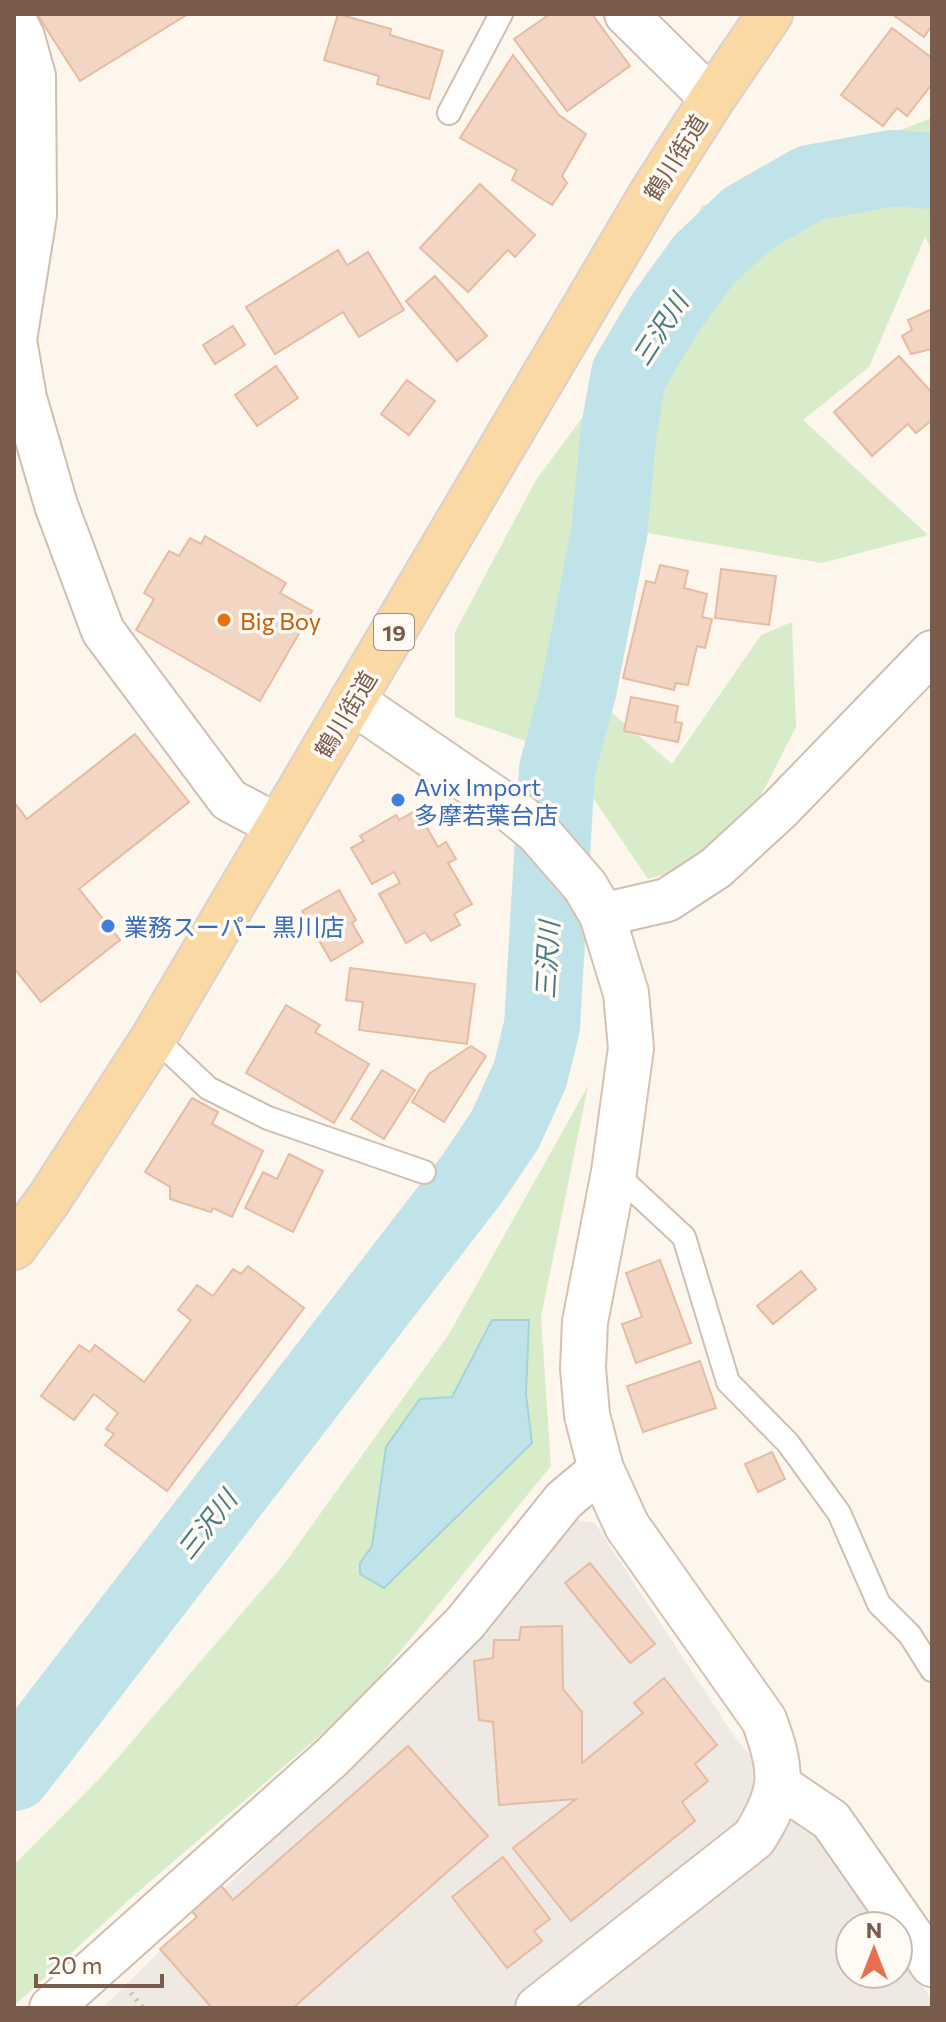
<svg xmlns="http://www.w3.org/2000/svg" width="946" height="2022" viewBox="0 0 946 2022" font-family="Commissioner,'Noto Sans JP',sans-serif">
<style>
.industrial{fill:#efe9e4}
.green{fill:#d8ecc9}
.water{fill:#bfe3e8;stroke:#a5d3da;stroke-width:2}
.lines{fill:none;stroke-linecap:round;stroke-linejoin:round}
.river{stroke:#bfe3e8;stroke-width:76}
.building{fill:#f3d5c3;stroke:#e6bba3;stroke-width:2}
.lane-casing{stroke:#d1beb0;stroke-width:26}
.street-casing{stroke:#d1beb0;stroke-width:46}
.secondary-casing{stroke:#d6c0b0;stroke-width:48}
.primary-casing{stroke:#dad1cd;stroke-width:48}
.path{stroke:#d9b8a5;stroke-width:5;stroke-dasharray:2 6;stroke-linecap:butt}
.lane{stroke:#fff;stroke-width:22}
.street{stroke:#fff;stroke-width:42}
.secondary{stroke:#fff;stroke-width:44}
.primary{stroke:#fbd9a5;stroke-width:44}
.food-dot{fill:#e8710a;stroke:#fffaf3;stroke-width:3}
.shop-dot{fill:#3f7fe0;stroke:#fffaf3;stroke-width:3}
.labels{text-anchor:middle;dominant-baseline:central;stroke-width:7;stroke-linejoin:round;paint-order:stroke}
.shield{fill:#fffaf3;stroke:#a28b7f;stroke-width:2}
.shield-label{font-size:22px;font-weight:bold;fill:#7a5c4d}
.street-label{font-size:24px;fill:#7a5c4d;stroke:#fffaf3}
.food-label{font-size:24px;fill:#c56008;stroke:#fffaf3;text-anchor:start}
.shop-label{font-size:24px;fill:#366cbe;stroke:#fffaf3;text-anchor:start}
.water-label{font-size:26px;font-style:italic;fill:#437c86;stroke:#fffaf3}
</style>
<rect width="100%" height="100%" fill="#fdf6ec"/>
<path class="industrial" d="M571 1519 595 1523 736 1739 823 1840 882 1926H850V1974H898V1950L932 2000V2008H102L403 1714Z"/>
<g class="green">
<path d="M932 118V251L925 237 869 367 803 420 928 535 822 563 648 533 609 710 672 764 761 635 792 622 796 727 755 807 719 860 648 879 583 783 526 741 455 717V632L536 480 643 336 702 206Z"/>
<path d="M588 1086 541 1317 551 1466 359 1702 131 1898 14 2006V1865L103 1775 285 1563 449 1334Z"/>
</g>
<path class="water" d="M492 1320H529L526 1394 532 1443 384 1588 360 1574V1563L372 1546 386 1447 420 1399 452 1397Z"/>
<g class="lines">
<path class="river" d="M14 1773 472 1179 505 1130 530 1075 542 1026 557 770 579 688 609 533 619 429 629 374 664 315 703 261 747 219 810 183 893 168 932 171"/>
</g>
<g class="building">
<path d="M37 14H188L80 81Z"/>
<path d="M338 14 391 29 390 35 443 51 429 99 377 84 379 76 324 60Z"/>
<path d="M550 14H592L630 66 567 111 514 39Z"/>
<path d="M892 14H932V25L924 37Z"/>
<path d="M892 28 932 58V84L907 116 897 108 883 126 841 95Z"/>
<path d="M513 55 559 115 586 134 562 176 567 183 552 205 512 180 517 170 460 138Z"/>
<path d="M480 184 535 235 515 257 508 250 468 292 420 248Z"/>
<path d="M338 250 347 265 368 252 404 310 359 337 343 312 275 354 246 307Z"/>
<path d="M435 276 487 336 457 361 406 301Z"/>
<path d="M932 309V349L911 354 902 336 912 330 908 320Z"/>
<path d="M233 326 245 345 215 364 203 345Z"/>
<path d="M899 356 932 393V420L916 433 908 424 872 456 834 412Z"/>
<path d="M276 366 298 398 257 426 235 395Z"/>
<path d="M407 380 435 401 409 435 381 414Z"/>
<path d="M205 536 286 583 280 593 312 611 260 701 136 630 154 599 144 593 169 551 179 556 190 538 201 544Z"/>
<path d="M660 565 688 571 684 588 707 594 702 617 712 619 705 648 697 646 688 685 676 683 674 690 623 678 646 581 655 583Z"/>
<path d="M721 569 776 576 769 625 715 618Z"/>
<path d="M631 697 678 706 675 722 682 723 678 742 624 731Z"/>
<path d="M135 734 189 802 79 889 120 940 41 1002 14 968V802L27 819Z"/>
<path d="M417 810 438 847 446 842 456 859 448 863 472 904 454 914 460 925 431 941 425 932 406 943 379 894 400 883 394 872 372 884 351 848 364 841 360 836 396 815 399 820Z"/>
<path d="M339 890 356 920 352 923 363 942 331 961 302 911Z"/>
<path d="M350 968 475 984 467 1044 359 1030 363 1002 346 1000Z"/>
<path d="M286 1005 320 1025 315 1032 369 1064 334 1123 246 1073Z"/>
<path d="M471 1046 486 1056 444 1122 412 1102 429 1074Z"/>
<path d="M382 1070 415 1090 384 1139 351 1119Z"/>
<path d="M192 1098 218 1112 212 1124 263 1151 232 1217 213 1208 211 1212 170 1199V1187L145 1172Z"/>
<path d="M289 1154 323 1171 293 1232 245 1208 263 1172 277 1179Z"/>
<path d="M660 1260 691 1343 636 1363 622 1324 642 1317 626 1273Z"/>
<path d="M248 1266 304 1308 167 1491 105 1445 114 1434 106 1429 118 1413 94 1394 74 1420 41 1396 79 1345 90 1352 95 1345 144 1382 191 1320 178 1310 197 1285 213 1296 233 1269 241 1274Z"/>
<path d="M801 1271 816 1289 773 1324 757 1306Z"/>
<path d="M700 1361 716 1408 643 1432 627 1386Z"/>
<path d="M772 1452 785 1479 758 1492 745 1464Z"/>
<path d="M590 1563 655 1644 630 1663 565 1583Z"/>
<path d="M562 1626 563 1689 582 1712V1763L643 1713 634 1703 664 1678 717 1745 695 1764 708 1781 682 1802 695 1821 571 1921 513 1848 576 1799 499 1805 493 1722 479 1720 474 1661 493 1658 494 1640H519L521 1627Z"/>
<path d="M408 1746 488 1836 293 2008H212L160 1949 197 1917 190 1909 219 1883 233 1900Z"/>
<path d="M503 1857 550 1919 534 1931 542 1941 507 1968 452 1897Z"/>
</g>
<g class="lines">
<defs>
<g id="lane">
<path d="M449 113 501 14"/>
<path d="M154 1037 208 1088 268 1118 424 1172"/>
<path d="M614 1172 684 1237 728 1382 788 1443 839 1513 879 1604 910 1635 932 1670"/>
</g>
<g id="street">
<path d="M626 14 712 99"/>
<path d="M14 19 23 37 34 76 35 215 15 340 25 398 56 505 103 631 229 800 278 826"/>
<path d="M602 915 667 900 716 868 781 808 932 652"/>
<path d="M779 1785 831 1820 932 1965"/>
<path d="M51 2008 332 1757 465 1623 564 1500 601 1469"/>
</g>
<path id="secondary" d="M352 701 510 809 538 832 585 886 602 915 626 993 631 1048 614 1172 585 1322 583 1368 587 1415 601 1469 627 1526 764 1720C783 1771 784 1791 754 1838L538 2008"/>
<path id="primary" d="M14 1247 49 1199 154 1037 649 198 712 99 770 14"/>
</defs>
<use href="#lane" class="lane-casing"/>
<use href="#street" class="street-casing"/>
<use href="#secondary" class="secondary-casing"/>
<use href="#primary" class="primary-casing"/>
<path class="path" d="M131 1993 143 2008"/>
<use href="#lane" class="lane"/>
<use href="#street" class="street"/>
<use href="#secondary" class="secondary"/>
<use href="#primary" class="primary"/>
</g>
<circle class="food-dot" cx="224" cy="620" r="8"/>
<g class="shop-dot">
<circle cx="398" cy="800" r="8"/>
<circle cx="108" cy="926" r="8"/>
</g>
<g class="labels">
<rect class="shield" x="374" y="614" width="40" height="36" rx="6"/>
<g class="shield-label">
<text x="394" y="632">19</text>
</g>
<g class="street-label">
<text transform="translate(675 157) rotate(-58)">鶴川街道</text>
<text transform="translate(345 714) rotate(-59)">鶴川街道</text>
</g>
<g class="food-label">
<text x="240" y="620">Big Boy</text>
</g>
<g class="shop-label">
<text x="414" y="786">Avix Import<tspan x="414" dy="28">多摩若葉台店</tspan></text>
<text x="124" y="926">業務スーパー 黒川店</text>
</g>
<g class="water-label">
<text transform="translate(659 329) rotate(-57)">三沢川</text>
<text transform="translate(546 960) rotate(-87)">三沢川</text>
<text transform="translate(206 1524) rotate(-52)">三沢川</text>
</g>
</g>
<rect width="946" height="2022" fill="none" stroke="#7a5c4d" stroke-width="32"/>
<g transform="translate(874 1950)"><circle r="38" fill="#fffaf3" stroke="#cabbb1" stroke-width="2"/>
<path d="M0-6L14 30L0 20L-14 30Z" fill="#e76f51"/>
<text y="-12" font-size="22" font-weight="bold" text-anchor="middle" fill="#7a5c4d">N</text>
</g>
<path d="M36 1974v12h126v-12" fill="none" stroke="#7a5c4d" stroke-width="4"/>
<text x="48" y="1974" font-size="24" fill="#7a5c4d" stroke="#fffaf3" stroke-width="6" paint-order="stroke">20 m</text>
</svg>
